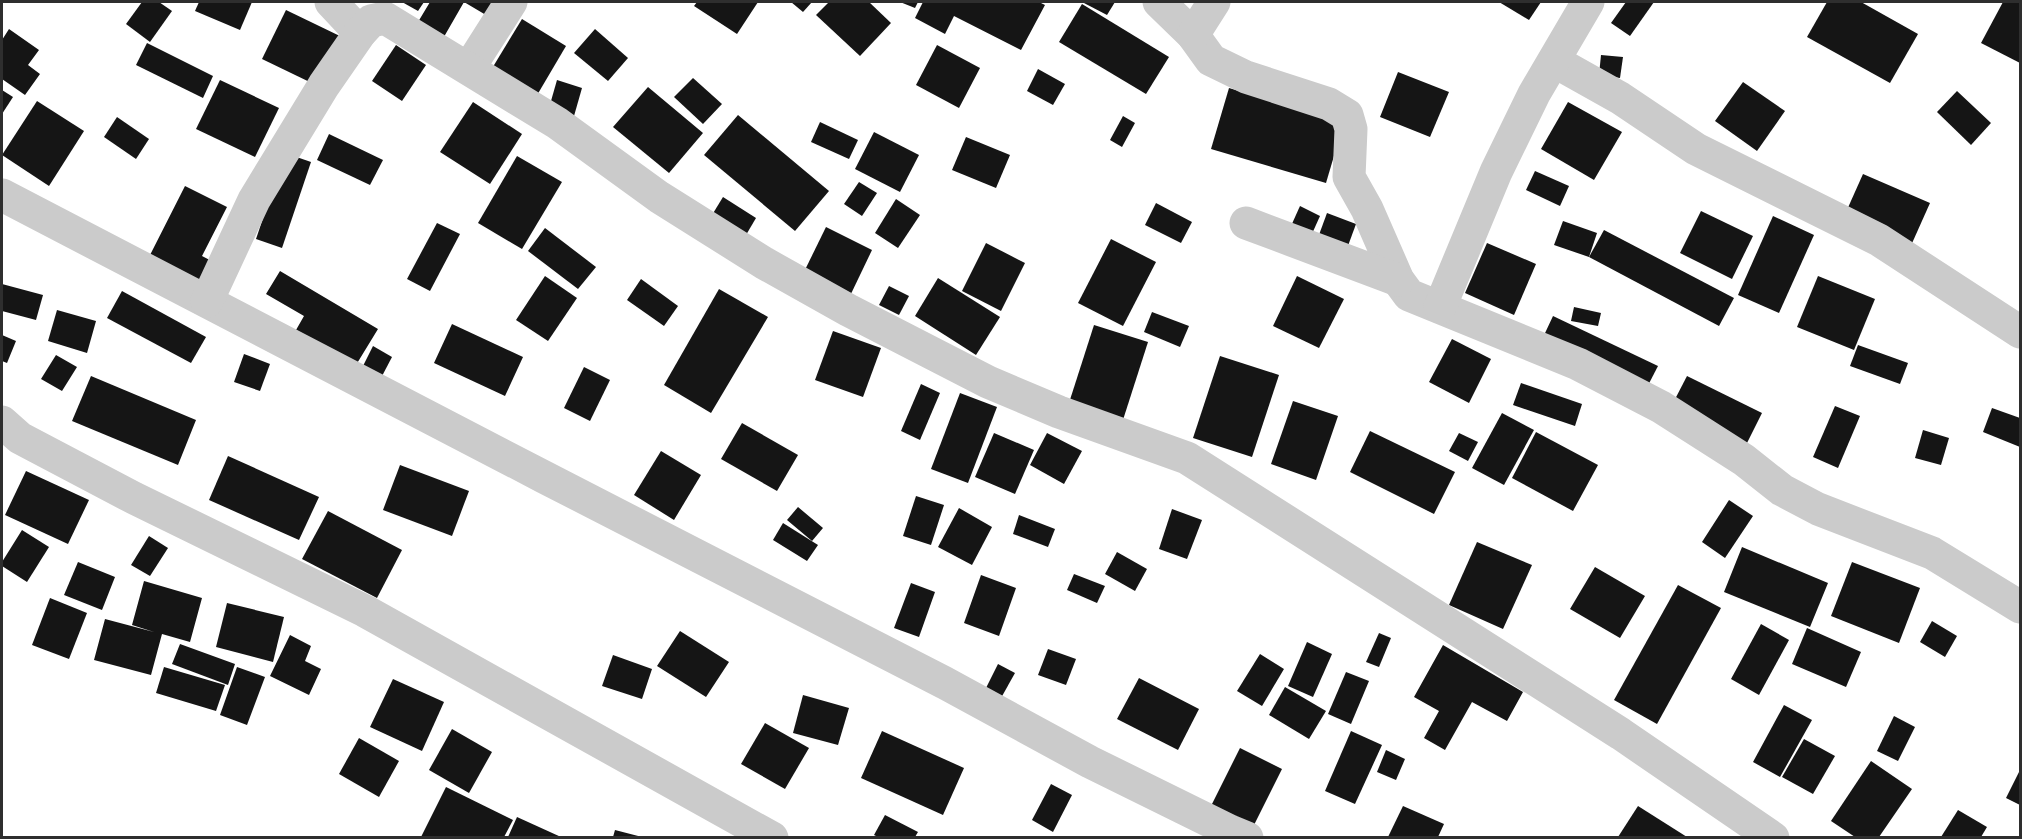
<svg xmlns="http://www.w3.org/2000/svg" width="2022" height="839" viewBox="0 0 2022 839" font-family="'Exo 2',sans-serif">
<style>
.building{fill:#151515}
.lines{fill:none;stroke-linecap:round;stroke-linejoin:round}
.street{stroke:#cbcbcb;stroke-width:33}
</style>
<rect width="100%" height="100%" fill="#fff"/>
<g class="building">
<path d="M142 2H159L172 11 150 42 126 24Z"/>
<path d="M199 2H252L240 30 195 11Z"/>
<path d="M402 2H424L418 11Z"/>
<path d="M430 2H500L491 18 464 2 441 42 415 27Z"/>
<path d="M697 2H758L737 34 694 6Z"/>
<path d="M791 2H812L803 12Z"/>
<path d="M829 2H869L891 23 860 56 816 15Z"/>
<path d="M900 2H918L915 8Z"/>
<path d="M923 2H1039L1045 5 1021 50 954 16 945 34 915 18Z"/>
<path d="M1082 2H1115L1107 15Z"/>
<path d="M1499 2H1541L1529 20Z"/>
<path d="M1626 2H1654L1630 36 1611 23Z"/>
<path d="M1827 2H1861L1918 34 1890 83 1807 37Z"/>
<path d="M2003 2H2020V63L1981 43Z"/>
<path d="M1082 4 1169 57 1146 94 1059 42Z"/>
<path d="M286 10 344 38 320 87 262 59Z"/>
<path d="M522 19 566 46 533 102 488 75Z"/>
<path d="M9 29 39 50 28 65 40 74 25 95 2 79V40Z"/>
<path d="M595 29 628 58 608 81 574 53Z"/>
<path d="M147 43 213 76 203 98 136 65Z"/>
<path d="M396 45 426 65 402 101 372 81Z"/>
<path d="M937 45 980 68 959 108 916 85Z"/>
<path d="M1601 55 1623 57 1620 78 1599 75Z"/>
<path d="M1038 69 1065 84 1053 105 1027 91Z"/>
<path d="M1398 72 1449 92 1430 137 1380 117Z"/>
<path d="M693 78 722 104 703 124 674 97Z"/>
<path d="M220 80 279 108 255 157 196 129Z"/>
<path d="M557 80 582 88 574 116 549 108Z"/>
<path d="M1743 82 1785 111 1757 151 1715 121Z"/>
<path d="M648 87 703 133 669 173 613 127Z"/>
<path d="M1229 88 1344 122 1326 183 1211 149Z"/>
<path d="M2 90 13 97 2 114Z"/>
<path d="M1957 91 1991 123 1971 145 1937 112Z"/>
<path d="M37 101 84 131 49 186 2 155Z"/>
<path d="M473 102 522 134 490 184 440 152Z"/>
<path d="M1568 102 1622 132 1594 180 1541 149Z"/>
<path d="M738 115 829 191 795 231 704 155Z"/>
<path d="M1123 116 1135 123 1122 147 1110 140Z"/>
<path d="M117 117 149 139 136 159 104 137Z"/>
<path d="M820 122 858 140 849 159 811 142Z"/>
<path d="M874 132 919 155 900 192 855 169Z"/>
<path d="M329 134 383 160 370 185 317 160Z"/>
<path d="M966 137 1010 155 996 188 952 170Z"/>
<path d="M285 153 311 162 282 248 256 239Z"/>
<path d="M517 156 562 182 522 249 478 223Z"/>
<path d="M1535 171 1569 186 1560 206 1526 190Z"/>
<path d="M1863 174 1930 203 1909 250 1842 221Z"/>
<path d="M859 182 877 193 862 216 844 204Z"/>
<path d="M185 186 227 207 202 256 225 268 214 291 148 259Z"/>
<path d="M723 197 756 218 746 235 712 215Z"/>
<path d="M896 199 920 215 898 248 875 233Z"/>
<path d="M1156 203 1192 222 1181 243 1145 225Z"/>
<path d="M1300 206 1320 216 1311 236 1291 226Z"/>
<path d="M1701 211 1753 236 1732 279 1680 253Z"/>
<path d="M1327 213 1356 224 1345 254 1316 243Z"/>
<path d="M1773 216 1814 235 1779 313 1738 295Z"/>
<path d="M1563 221 1597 233 1589 257 1554 245Z"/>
<path d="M437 223 460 234 430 291 407 279Z"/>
<path d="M826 227 872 250 849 298 802 276Z"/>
<path d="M545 228 596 267 578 289 528 251Z"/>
<path d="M1604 230 1734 298 1719 326 1589 257Z"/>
<path d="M1111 239 1156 262 1123 326 1078 303Z"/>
<path d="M986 243 1025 263 1001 311 962 291Z"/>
<path d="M1487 243 1536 264 1514 315 1465 293Z"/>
<path d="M280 271 378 329 356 365 296 330 304 316 266 294Z"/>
<path d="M545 276 577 298 548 341 516 320Z"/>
<path d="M1297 276 1344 299 1319 348 1273 326Z"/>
<path d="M1818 276 1875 299 1854 350 1797 327Z"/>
<path d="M938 278 1000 317 976 355 915 316Z"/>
<path d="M641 279 678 306 664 326 627 300Z"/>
<path d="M2 284 43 295 36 320 2 311Z"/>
<path d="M889 286 909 296 899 315 879 305Z"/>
<path d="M719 289 768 317 711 413 664 385Z"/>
<path d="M122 291 206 337 191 363 107 318Z"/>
<path d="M1574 307 1601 313 1598 326 1571 321Z"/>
<path d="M57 310 96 321 87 353 48 341Z"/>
<path d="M1152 312 1189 326 1180 347 1144 332Z"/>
<path d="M1553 316 1658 366 1642 397 1538 348Z"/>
<path d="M452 324 523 357 505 396 434 363Z"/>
<path d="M1094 325 1148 342 1122 423 1068 406Z"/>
<path d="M833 331 881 348 863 397 815 380Z"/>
<path d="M2 335 16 341 7 363 2 361Z"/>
<path d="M1452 339 1491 359 1469 403 1429 382Z"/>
<path d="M1858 345 1908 363 1900 384 1850 366Z"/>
<path d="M373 346 392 357 381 378 362 368Z"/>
<path d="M244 354 270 364 260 391 234 382Z"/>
<path d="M56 355 77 367 62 391 41 379Z"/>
<path d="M1220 356 1279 375 1252 457 1193 438Z"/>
<path d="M584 367 610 380 590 421 564 408Z"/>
<path d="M91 376 196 420 178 465 72 421Z"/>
<path d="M1687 376 1762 413 1747 443 1672 405Z"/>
<path d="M1521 383 1582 404 1575 426 1513 405Z"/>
<path d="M921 384 940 393 920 440 901 431Z"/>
<path d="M960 393 997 407 968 483 931 469Z"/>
<path d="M1293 401 1338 416 1316 480 1271 464Z"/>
<path d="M1835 406 1860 416 1838 468 1813 457Z"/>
<path d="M1992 408 2020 418V447L1983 432Z"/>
<path d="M1502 413 1534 430 1504 485 1472 468Z"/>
<path d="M742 423 798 455 777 491 721 459Z"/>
<path d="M1923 430 1949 438 1941 465 1915 458Z"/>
<path d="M1370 431 1455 472 1434 514 1350 472Z"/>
<path d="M1536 432 1598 465 1573 511 1512 478Z"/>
<path d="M994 433 1034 450 1015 494 975 477Z"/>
<path d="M1047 433 1082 451 1064 484 1030 465Z"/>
<path d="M1459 433 1478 442 1468 461 1449 451Z"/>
<path d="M661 451 701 475 674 520 634 495Z"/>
<path d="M228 456 319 497 299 540 209 500Z"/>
<path d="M400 465 469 491 452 536 383 510Z"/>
<path d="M26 471 89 500 68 544 5 515Z"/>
<path d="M916 496 944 505 931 545 903 536Z"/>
<path d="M1729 500 1753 516 1725 558 1702 542Z"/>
<path d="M798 507 823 528 812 541 787 520Z"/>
<path d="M959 508 992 527 972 565 938 547Z"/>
<path d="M1172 509 1202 520 1187 559 1159 549Z"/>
<path d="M328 511 402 550 377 598 302 559Z"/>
<path d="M1019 515 1055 529 1048 547 1013 534Z"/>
<path d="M783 523 818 545 807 561 773 540Z"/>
<path d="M22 530 49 547 27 582 2 566V562Z"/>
<path d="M149 536 168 548 150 576 131 565Z"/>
<path d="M1477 542 1532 565 1503 629 1449 605Z"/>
<path d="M1742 547 1828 583 1810 627 1724 592Z"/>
<path d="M1117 552 1147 569 1135 591 1105 574Z"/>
<path d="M78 562 115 577 102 610 64 595Z"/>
<path d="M1852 562 1920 588 1899 643 1831 616Z"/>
<path d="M1595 567 1645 596 1620 638 1570 609Z"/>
<path d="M1074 574 1105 586 1097 603 1067 590Z"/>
<path d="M981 575 1016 588 999 636 964 623Z"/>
<path d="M144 581 202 598 190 642 162 634 151 675 94 660 105 619 154 632 132 625Z"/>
<path d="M911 583 935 592 919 637 894 628Z"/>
<path d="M1678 585 1721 608 1657 724 1614 700Z"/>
<path d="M50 598 87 613 69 659 32 645Z"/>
<path d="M227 603 284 617 273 662 216 647Z"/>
<path d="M1932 621 1957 636 1945 657 1920 642Z"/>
<path d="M1761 624 1789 640 1759 695 1731 679Z"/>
<path d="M1807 628 1861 652 1846 687 1792 664Z"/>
<path d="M680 631 729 662 706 697 657 666Z"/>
<path d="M1379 633 1391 638 1379 667 1366 662Z"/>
<path d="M290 635 311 646 305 661 321 669 309 695 270 676Z"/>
<path d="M1307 642 1332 654 1313 697 1288 686Z"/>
<path d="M180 644 235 664 228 685 172 664Z"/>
<path d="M1443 645 1523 692 1507 721 1472 702 1445 750 1424 738 1439 711 1414 697Z"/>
<path d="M1048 649 1076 659 1066 685 1038 675Z"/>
<path d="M1260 654 1284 669 1262 706 1237 691Z"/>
<path d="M613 655 652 669 642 699 602 686Z"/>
<path d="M998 664 1015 673 1001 698 985 690Z"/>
<path d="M164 667 225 685 216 711 156 693Z"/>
<path d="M237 667 265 677 247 725 220 715Z"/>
<path d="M1346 672 1369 681 1351 724 1328 714Z"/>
<path d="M1139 678 1199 709 1178 750 1117 719Z"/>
<path d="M393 679 444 702 422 751 370 727Z"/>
<path d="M1285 687 1326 711 1309 739 1269 715Z"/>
<path d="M803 695 849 708 838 745 793 733Z"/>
<path d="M1784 705 1812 720 1780 777 1753 762Z"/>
<path d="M1894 716 1915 727 1898 761 1877 751Z"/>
<path d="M765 723 809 748 785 789 741 764Z"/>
<path d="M452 729 492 752 469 793 429 770Z"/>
<path d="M882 731 964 768 943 815 861 778Z"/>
<path d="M1351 731 1382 745 1355 804 1325 791Z"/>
<path d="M359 738 399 761 379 797 339 774Z"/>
<path d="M1804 739 1835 756 1813 794 1782 777Z"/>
<path d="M1240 748 1282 769 1251 831 1209 810Z"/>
<path d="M1386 750 1405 759 1396 780 1377 772Z"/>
<path d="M1871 761 1912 789 1879 837H1855L1831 821Z"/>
<path d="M2020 770V805L2006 798Z"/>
<path d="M1051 784 1072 795 1053 832 1032 820Z"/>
<path d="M446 787 513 820 504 837H421Z"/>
<path d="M1403 806 1444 824 1438 837H1388Z"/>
<path d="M1638 806 1687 837H1618Z"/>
<path d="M1958 810 1987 827 1981 837H1941Z"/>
<path d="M885 815 918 832 915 837H878L874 835Z"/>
<path d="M517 817 561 837H508Z"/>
<path d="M615 830 642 837H613Z"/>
</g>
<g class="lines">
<g class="street">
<path d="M331 2 360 33"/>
<path d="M1159 2 1193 35 1211 60 1246 77 1329 104 1347 115 1351 129 1349 177 1367 209 1398 280 1409 295 1578 364 1661 407 1744 460 1782 490 1818 509 1932 553 2020 607"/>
<path d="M1193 35 1214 2"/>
<path d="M1554 61 1620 98 1696 149 1879 240 2020 332"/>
<path d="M469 68 511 2"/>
<path d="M2 195 544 477 945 683 1090 762 1230 831 1247 838"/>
<path d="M1246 223 1398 280"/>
<path d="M207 301 254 200 324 85 360 33 371 21 385 18 557 123 659 197 764 263 848 310 988 382 1059 412 1187 458 1621 734 1773 838"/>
<path d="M1440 307 1496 172 1534 94 1588 2"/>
<path d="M2 422 20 438 134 498 365 611 772 838"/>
</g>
</g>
<rect width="2022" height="839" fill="none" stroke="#2e2e2e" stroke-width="6"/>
</svg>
